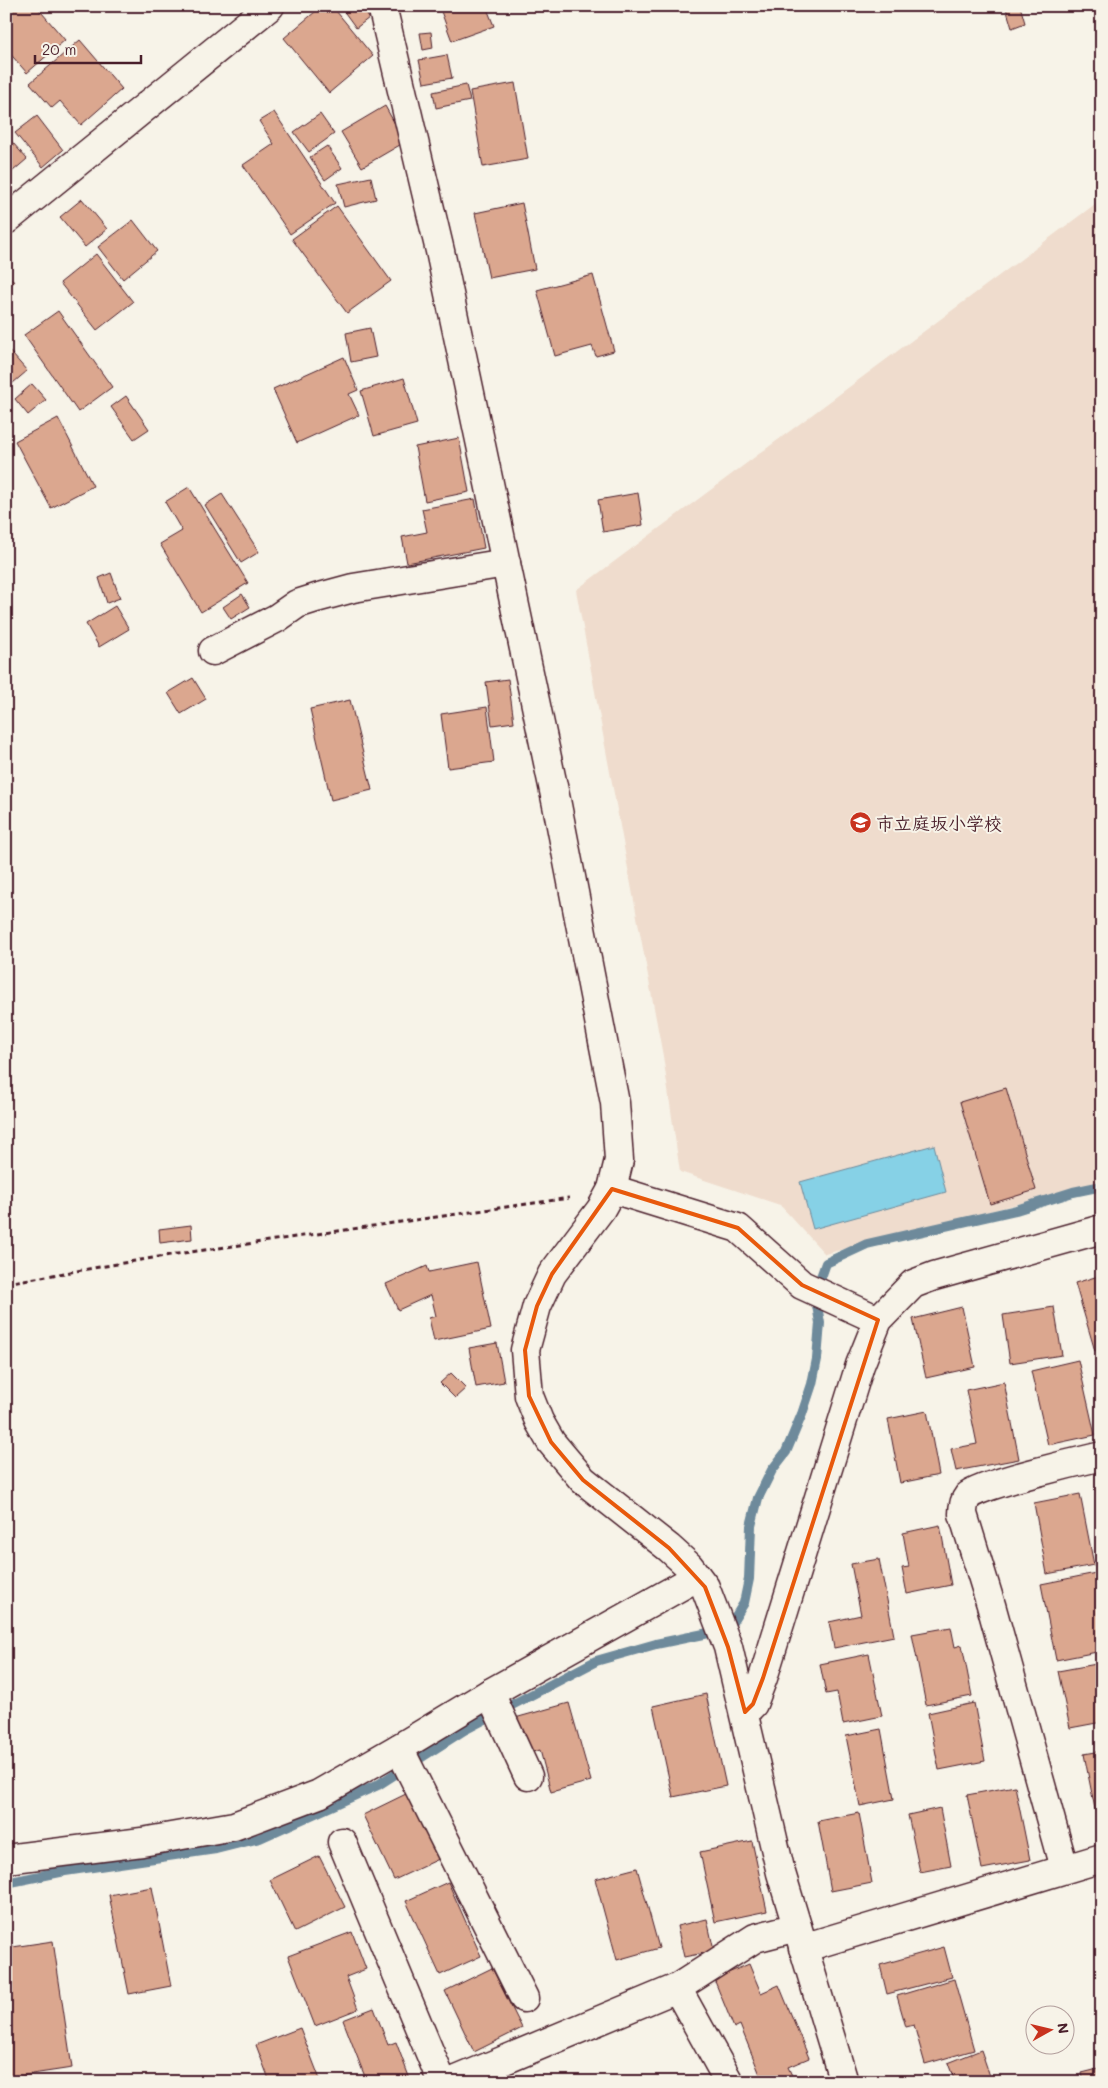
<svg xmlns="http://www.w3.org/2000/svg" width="1108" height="2088" viewBox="0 0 1108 2088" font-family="Mali,'Klee One',sans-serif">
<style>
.built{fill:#efdccd}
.water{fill:#86d1e6;stroke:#6e8a9b}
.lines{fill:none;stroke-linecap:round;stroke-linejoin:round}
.stream{stroke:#6e8a9b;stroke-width:10}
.building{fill:#dba78f;stroke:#4a1f2b}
.minor-casing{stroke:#4a1f2b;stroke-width:31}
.path{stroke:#4a1f2b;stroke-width:3;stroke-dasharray:5 4;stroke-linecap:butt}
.minor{stroke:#f7f3e8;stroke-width:28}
.marked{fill:none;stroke:#e8590c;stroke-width:4;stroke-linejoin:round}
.labels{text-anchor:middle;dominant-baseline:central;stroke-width:4;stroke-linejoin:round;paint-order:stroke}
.poi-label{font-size:18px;font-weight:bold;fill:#4a1f2b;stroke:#f7f3e8;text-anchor:start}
</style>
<rect width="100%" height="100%" fill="#f7f3e8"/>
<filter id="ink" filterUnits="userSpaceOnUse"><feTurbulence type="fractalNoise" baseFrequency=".02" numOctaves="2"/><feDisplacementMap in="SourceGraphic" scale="10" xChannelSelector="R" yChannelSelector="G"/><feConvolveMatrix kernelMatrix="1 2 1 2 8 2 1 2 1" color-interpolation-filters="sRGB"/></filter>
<g filter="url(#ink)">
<path class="built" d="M1102 199V1182L825 1254 780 1205 680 1172 663 1056 576 590Z"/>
<path class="water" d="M934 1145 946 1192 813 1229 800 1182Z"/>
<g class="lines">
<path class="stream" d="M6 1883 65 1871 216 1849 260 1838 378 1785 464 1730 596 1661 656 1644 728 1629 744 1603 749 1579 751 1526 758 1498 772 1470 786 1452 802 1414 812 1384 817 1359 820 1323 815 1294 826 1263 867 1244 1016 1210 1073 1192 1102 1186"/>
</g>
<g class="building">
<path d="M6 6H36L65 40 27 73 6 49Z"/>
<path d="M322 6H332L373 56 329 93 284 38Z"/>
<path d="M340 6H361L369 18 356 28Z"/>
<path d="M439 6H486L494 26 452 41Z"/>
<path d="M1010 6H1020L1025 23 1012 28 1006 8Z"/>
<path d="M431 32 433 48 423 50 420 33Z"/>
<path d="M80 40 122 89 81 125 60 101 52 108 30 83Z"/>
<path d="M447 55 452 78 424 83 419 60Z"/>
<path d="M515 83 528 159 483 167 470 91Z"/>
<path d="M466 85 470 101 436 108 433 92Z"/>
<path d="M385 106 405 142 362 167 341 132Z"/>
<path d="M274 112 335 203 290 234 243 165 274 144 259 121Z"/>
<path d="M320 114 334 134 309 152 294 132Z"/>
<path d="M37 116 63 150 43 167 15 133Z"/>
<path d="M6 135 27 159 6 177Z"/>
<path d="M327 146 342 168 325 180 310 157Z"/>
<path d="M371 177 376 199 344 207 338 184Z"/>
<path d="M82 199 107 229 85 247 60 217Z"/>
<path d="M522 203 535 269 489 278 475 213Z"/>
<path d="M337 206 391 281 347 313 292 239Z"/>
<path d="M133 220 157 251 123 279 98 247Z"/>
<path d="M96 254 133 302 97 330 60 283Z"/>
<path d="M6 272 14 282 6 289Z"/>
<path d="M593 275 614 351 596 356 592 346 555 356 537 290Z"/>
<path d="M58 311 112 387 78 412 24 335Z"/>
<path d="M370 328 376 357 351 362 346 333Z"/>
<path d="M6 347 27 371 6 389Z"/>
<path d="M344 357 358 390 349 394 359 415 297 443 273 389Z"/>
<path d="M404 378 417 424 374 436 361 391Z"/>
<path d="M32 384 46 400 28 415 15 399Z"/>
<path d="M126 396 149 429 134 439 111 407Z"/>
<path d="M58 418 93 486 51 508 15 441Z"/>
<path d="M459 438 469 492 425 501 415 447Z"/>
<path d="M189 487 248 583 201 612 160 544 182 531 165 502Z"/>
<path d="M638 493 643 525 603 532 598 500Z"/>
<path d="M222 494 259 552 241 563 205 505Z"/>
<path d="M475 499 484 548 407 563 402 537 427 532 422 509Z"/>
<path d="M111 573 120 598 107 603 99 578Z"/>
<path d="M242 594 250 607 231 619 223 607Z"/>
<path d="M115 606 129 629 99 647 86 624Z"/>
<path d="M193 678 206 699 181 714 168 693Z"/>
<path d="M508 679 514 722 492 725 486 682Z"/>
<path d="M350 700 372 790 331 800 310 709Z"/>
<path d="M487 707 494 762 448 768 441 714Z"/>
<path d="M1006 1088 1036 1190 990 1204 960 1102Z"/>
<path d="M191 1225 192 1239 160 1243 159 1229Z"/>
<path d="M477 1262 491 1329 434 1341 429 1318 436 1316 431 1295 398 1310 386 1284 427 1266 429 1272Z"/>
<path d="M1102 1275V1349L1095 1351 1075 1283Z"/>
<path d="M962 1307 975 1367 926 1378 913 1319Z"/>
<path d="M1054 1307 1062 1355 1010 1363 1003 1315Z"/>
<path d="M497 1343 504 1382 476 1387 469 1348Z"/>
<path d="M1078 1360 1095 1435 1048 1445 1031 1371Z"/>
<path d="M451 1373 466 1388 455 1398 440 1383Z"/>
<path d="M1004 1382 1019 1459 956 1471 951 1449 977 1444 966 1390Z"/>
<path d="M927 1411 939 1475 900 1483 888 1419Z"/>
<path d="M1080 1494 1094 1565 1047 1574 1034 1503Z"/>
<path d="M940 1525 951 1585 907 1594 902 1568 909 1567 903 1533Z"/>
<path d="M879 1559 894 1636 834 1648 829 1622 861 1615 851 1564Z"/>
<path d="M1096 1573 1102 1606V1651L1056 1660 1041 1584Z"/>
<path d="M951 1627 955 1647 962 1645 972 1696 926 1705 912 1634Z"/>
<path d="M869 1654 882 1716 843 1724 837 1692 826 1694 820 1664Z"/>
<path d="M1102 1663V1722L1070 1728 1058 1671Z"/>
<path d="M706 1694 726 1786 673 1797 653 1706Z"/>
<path d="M569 1703 591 1781 551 1792 540 1750 525 1754 515 1718Z"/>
<path d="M974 1703 985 1761 939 1770 928 1713Z"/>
<path d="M881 1729 894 1799 860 1806 846 1736Z"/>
<path d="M1102 1751V1824H1098L1084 1754Z"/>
<path d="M1015 1786 1030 1860 982 1869 967 1795Z"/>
<path d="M410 1792 441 1858 394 1880 363 1815Z"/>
<path d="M940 1808 951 1866 920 1872 908 1815Z"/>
<path d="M859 1813 872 1883 831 1891 818 1821Z"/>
<path d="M752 1841 767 1911 715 1922 700 1852Z"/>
<path d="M319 1856 345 1907 295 1932 270 1880Z"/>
<path d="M637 1868 659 1948 617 1960 595 1879Z"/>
<path d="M448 1882 481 1956 440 1975 406 1901Z"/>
<path d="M152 1887 171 1986 129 1994 109 1895Z"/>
<path d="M707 1919 714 1951 684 1957 677 1926Z"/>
<path d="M352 1932 366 1969 346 1977 358 2009 315 2026 288 1956Z"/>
<path d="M53 1941 72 2068 6 2078V1948Z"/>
<path d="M944 1947 952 1977 887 1994 880 1965Z"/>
<path d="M749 1964 761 1993 779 1985 809 2058 788 2067 795 2082H763L740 2025 734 2028 714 1979Z"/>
<path d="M492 1968 522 2028 474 2052 445 1991Z"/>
<path d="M954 1979 974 2050 925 2064 914 2025 906 2027 897 1996Z"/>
<path d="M374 2008 388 2045 396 2042 411 2082H367L343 2020Z"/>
<path d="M300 2028 321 2082H270L256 2045Z"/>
<path d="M981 2050 992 2082H955L948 2063Z"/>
<path d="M1102 2068V2082H1084L1082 2073Z"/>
</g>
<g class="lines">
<defs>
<g id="minor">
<path d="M382 6 440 251 557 805 615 1103 619 1160 612 1189 601 1209 552 1274 537 1306 525 1350 529 1396 539 1421 551 1442 583 1480 669 1548 689 1566 705 1587 728 1647 781 1873 844 2082"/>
<path d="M6 220 270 6"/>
<path d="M213 651 277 618 297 604 316 598 353 588 506 563"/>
<path d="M612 1189 738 1228 802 1285 878 1320"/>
<path d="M490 1693 528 1776"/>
<path d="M745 1712 753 1704 763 1678 860 1365 878 1320 913 1284 934 1276 1102 1229"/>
<path d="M399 1748 524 1998"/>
<path d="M342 1842 442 2082"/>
<path d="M6 1859 142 1842 234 1826 319 1794 399 1748 490 1693 697 1577"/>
<path d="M1064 1868 991 1605 963 1514C963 1507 964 1501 968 1496 979 1485 1080 1461 1102 1456"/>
<path d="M803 1948 1102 1858"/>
<path d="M677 1988 729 2082"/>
<path d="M452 2082 677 1988 755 1938 797 1927"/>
</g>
</defs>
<use href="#minor" class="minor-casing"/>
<path class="path" d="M6 1283 170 1255 569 1198"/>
<use href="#minor" class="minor"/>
</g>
</g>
<path class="marked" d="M612 1189 738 1228 802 1285 878 1320 763 1678 753 1704 745 1712 728 1647 705 1587 669 1548 583 1480 551 1442 529 1396 525 1350 537 1306 552 1274Z"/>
<defs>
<symbol id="school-disc" viewBox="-11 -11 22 22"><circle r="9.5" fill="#c8321e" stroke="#f7f3e8"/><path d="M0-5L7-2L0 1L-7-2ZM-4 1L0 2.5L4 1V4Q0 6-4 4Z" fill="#fff"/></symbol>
</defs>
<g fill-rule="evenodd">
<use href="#school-disc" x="848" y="810" width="25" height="25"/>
</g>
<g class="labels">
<g class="poi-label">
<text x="876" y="823">市立庭坂小学校</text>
</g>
</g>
<rect width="1108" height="2088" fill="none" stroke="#f7f3e8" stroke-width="25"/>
<rect x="12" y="12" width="1083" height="2063" fill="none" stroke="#4a1f2b" stroke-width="2" filter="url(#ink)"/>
<g transform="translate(1050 2030) rotate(82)"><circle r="24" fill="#f7f3e8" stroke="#b29e9c"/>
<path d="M0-4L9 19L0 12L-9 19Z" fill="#c8321e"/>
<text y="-8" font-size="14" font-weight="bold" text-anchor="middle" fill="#4a1f2b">N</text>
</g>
<path d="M35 55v8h106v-8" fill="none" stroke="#4a1f2b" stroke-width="2.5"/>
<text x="42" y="55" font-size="15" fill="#4a1f2b" stroke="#f7f3e8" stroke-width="4" paint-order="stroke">20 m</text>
</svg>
